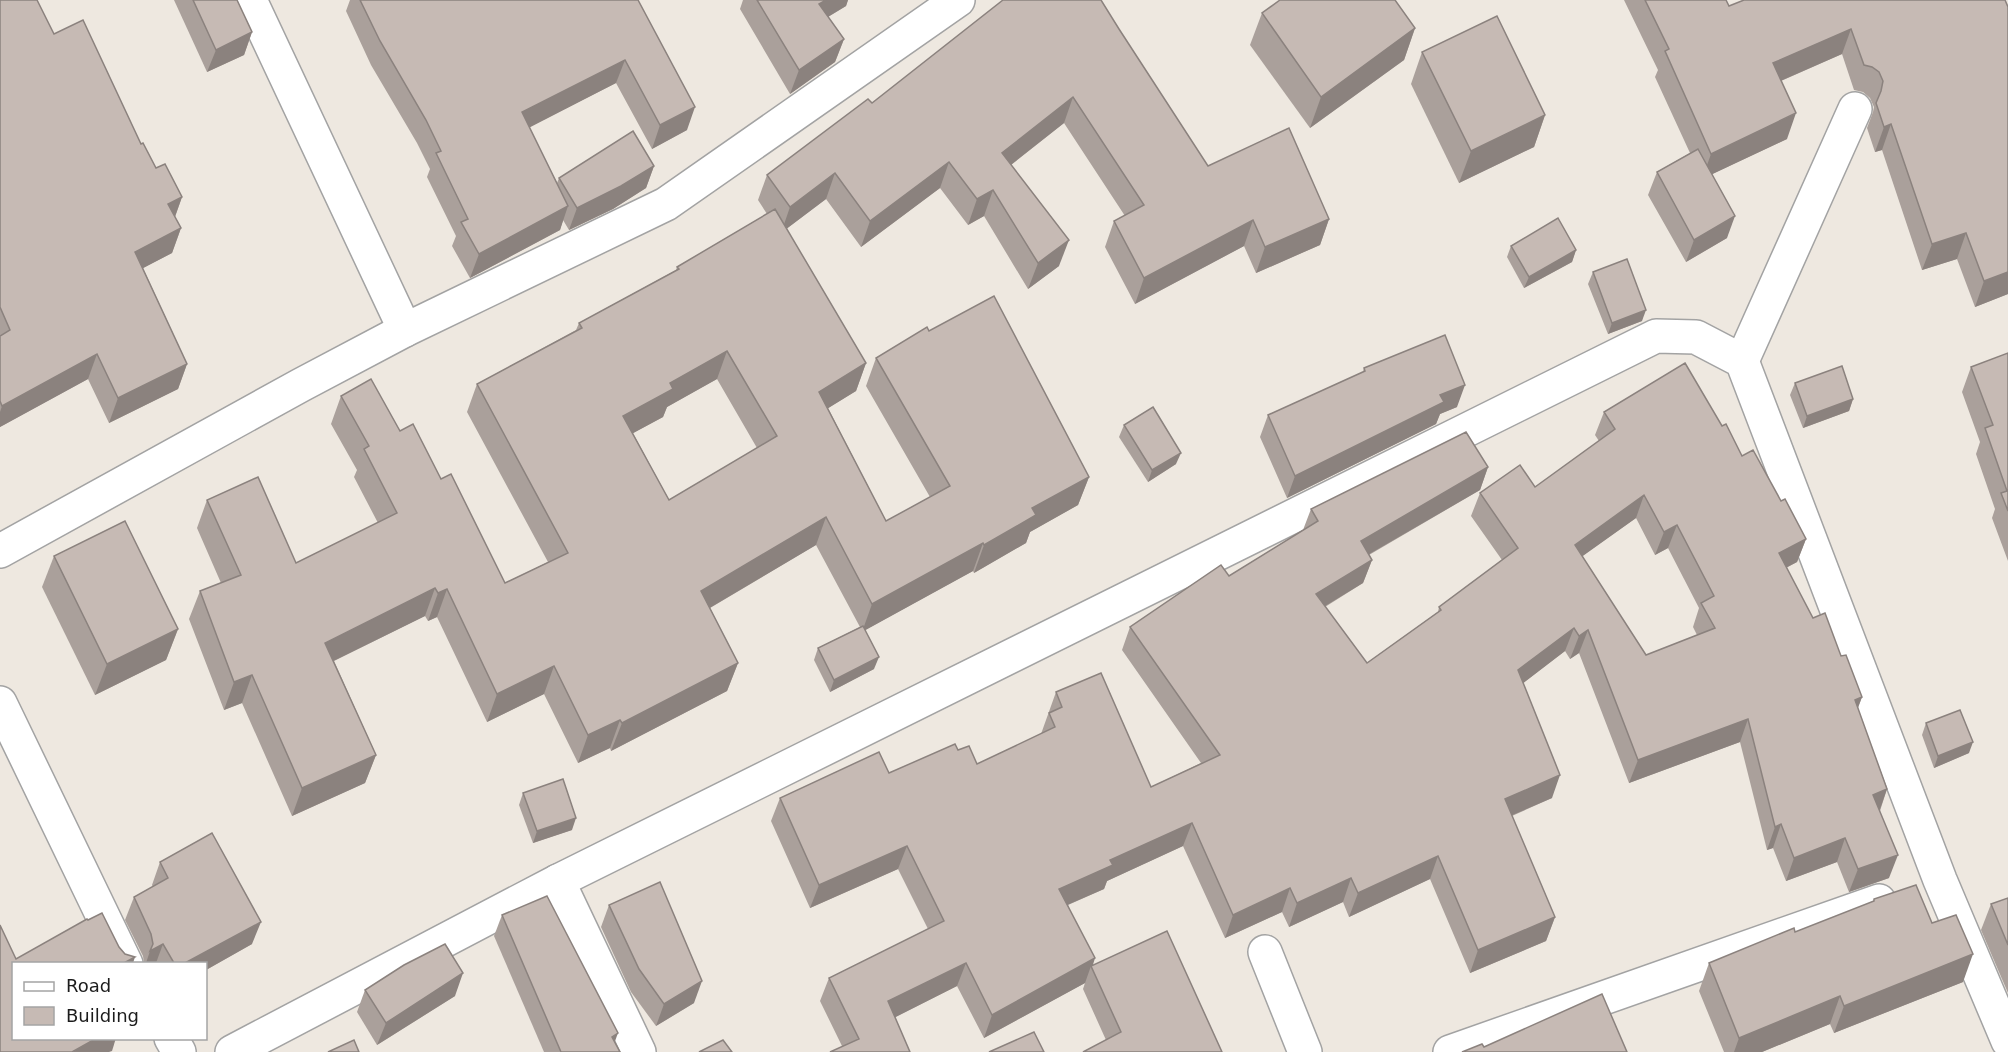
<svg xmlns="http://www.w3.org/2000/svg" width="2008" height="1052" viewBox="0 0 2008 1052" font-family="'DejaVu Sans',sans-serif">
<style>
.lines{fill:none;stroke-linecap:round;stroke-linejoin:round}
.minor-casing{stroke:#a3a3a3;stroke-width:36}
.minor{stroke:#fff;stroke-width:33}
.wall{fill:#aaa09b;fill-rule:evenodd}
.shaded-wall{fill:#8b827e}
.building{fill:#c6bab4;stroke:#8b827e;stroke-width:1.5;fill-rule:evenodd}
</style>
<rect width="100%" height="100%" fill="#eee8e0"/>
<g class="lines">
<defs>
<g id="minor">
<path d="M250 0 405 330"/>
<path d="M1742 361 1855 109"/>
<path d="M0 551 301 385 405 330 666 204 958 0"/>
<path d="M0 703 126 964"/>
<path d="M558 881 639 1052"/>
<path d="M1265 952 1305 1052"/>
<path d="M171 1038 179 1052"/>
<path d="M232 1052 558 881 1656 336 1696 337 1742 361 1940 880 2008 1041"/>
<path d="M1450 1052 1879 901"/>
</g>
</defs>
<use href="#minor" class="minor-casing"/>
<use href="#minor" class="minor"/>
</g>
<g class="wall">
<path d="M0 0 54 34 141 144 156 168 182 197 175 217 181 228 172 253 143 268 187 364 178 389 109 423 88 379 0 427Z"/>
<path d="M174 0H237L252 32 244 55 207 72Z"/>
<path d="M350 0H638L687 130 652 149 616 83 529 127 557 183 559 178 654 166 646 188 613 209 569 230 563 220 560 230 470 278 452 246 456 236 427 177 430 169 417 143 371 65 346 11Z"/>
<path d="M743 0H848L846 6 828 17 844 39 835 62 790 94 740 9Z"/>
<path d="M1624 0H1726L1729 6 2005 0 2008 294 1975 307 1957 259 1922 270 1882 150 1875 152 1867 128 1873 112 1874 107 1870 98 1863 92 1854 90 1842 54 1781 81 1787 139 1712 174 1727 238 1686 262 1648 195 1657 172 1690 153 1655 77 1658 70Z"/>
<path d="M1262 13 1415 28 1404 60 1310 128 1250 45Z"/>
<path d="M1119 29 1208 166 1329 219 1320 245 1256 273 1244 246 1135 304 1105 247 1114 221 1125 216 1064 123 1011 165 1059 266 1028 289 984 216 968 225 940 188 861 247 826 199 786 229 866 363 856 391 828 408 886 521 930 497 866 386 876 358 929 331 1089 477 1078 505 1030 532 1026 543 974 573 973 571 865 630 874 669 830 692 814 660 818 648 860 627 816 545 710 608 738 663 727 691 611 751 610 748 578 763 544 694 487 722 437 617 428 621 425 616 334 661 376 755 365 783 292 816 242 703 224 710 189 619 200 591 221 583 197 528 207 500 296 563 378 523 354 477 357 470 331 424 341 396 400 431 441 479 505 583 548 562 467 412 477 384 576 330 579 323 676 270 677 267 767 214 758 200 767 175 872 103ZM717 379 757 448 669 500 633 433 663 417 667 407Z"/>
<path d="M1422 52 1545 115 1534 147 1459 183 1411 84Z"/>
<path d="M1511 246 1576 250 1572 262 1524 288 1507 257Z"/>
<path d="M1593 272 1642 321 1608 334 1588 284Z"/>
<path d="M2008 353V561L1992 518 1995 509 1976 454 1980 442 1962 392 1971 367Z"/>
<path d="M1364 368 1457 407 1440 414 1436 424 1287 498 1260 437 1268 415 1363 372Z"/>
<path d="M1795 383 1853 399 1849 411 1803 428 1790 395Z"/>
<path d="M1604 412 1722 426 1742 456 1781 501 1806 539 1797 562 1786 568 1813 618 1841 656 1862 697 1858 708 1887 789 1880 811 1889 878 1849 892 1837 862 1786 881 1773 848 1767 850 1740 742 1629 783 1579 653 1570 659 1565 651 1523 683 1552 798 1512 816 1555 917 1546 941 1470 973 1430 879 1349 917 1343 902 1289 927 1282 912 1225 938 1183 846 1107 881 1104 889 1068 905 1093 965 1222 1052 1106 1040 1083 989 1085 983 984 1038 957 986 895 1017 910 1052 842 1046 820 1001 829 978 928 929 898 869 810 908 771 821 780 798 889 773 958 750 977 764 1041 734 1056 692 1151 787 1201 763 1122 650 1130 627 1229 576 1303 530 1311 509 1488 467 1480 490 1369 555 1372 560 1363 583 1325 607 1367 663 1438 612 1439 607 1502 560 1471 516 1480 493 1535 487 1599 441 1595 435ZM1636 518 1655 555 1668 548 1699 608 1693 627 1697 635 1646 655 1582 556Z"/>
<path d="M1124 425 1176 464 1148 482 1119 437Z"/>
<path d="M54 556 178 629 166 660 95 695 42 587Z"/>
<path d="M1926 723 1969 753 1934 768 1922 735Z"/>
<path d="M523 793 572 830 533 843 519 805Z"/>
<path d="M160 862 252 944 206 970V963H144L143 956 125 920 134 897 153 887 152 885Z"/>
<path d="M2008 898V993L1981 930 1991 904Z"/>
<path d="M1874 899 1932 923 1963 982 1834 1033 1830 1024 1762 1052H1724L1699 991 1709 963 1795 932 1873 902Z"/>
<path d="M609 905 694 1003 656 1026 631 992 601 927Z"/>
<path d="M502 915 615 1042 620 1052H544L494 936Z"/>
<path d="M365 990 455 996 377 1045 357 1012Z"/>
</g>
<g class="shaded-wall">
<path d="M826 0H848L846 6 811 27 819 4Z"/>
<path d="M1415 28 1404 60 1310 128 1321 97Z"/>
<path d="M1851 29 1842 54 1764 88 1773 63Z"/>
<path d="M252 32 244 55 207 72 216 50Z"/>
<path d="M844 39 835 62 790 94 799 70Z"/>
<path d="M625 60 616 83 513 136 522 112Z"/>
<path d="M1073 97 1064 123 993 179 1002 153Z"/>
<path d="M695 107 687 130 652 149 660 125Z"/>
<path d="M1796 113 1787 139 1702 179 1711 154Z"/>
<path d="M1545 115 1534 147 1459 183 1471 151Z"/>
<path d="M1891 124 1882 150 1875 152 1884 127Z"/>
<path d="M949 162 940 188 861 247 870 221Z"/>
<path d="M654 166 646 188 613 209 569 230 577 208Z"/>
<path d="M835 173 826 199 781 233 790 207Z"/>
<path d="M993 190 984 216 968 225 977 199Z"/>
<path d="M182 197 173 222 168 204Z"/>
<path d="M568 206 560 230 470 278 479 254Z"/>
<path d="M1735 216 1727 238 1686 262 1694 240Z"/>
<path d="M1329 219 1320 245 1256 273 1265 247Z"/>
<path d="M1253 220 1244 246 1135 304 1144 278Z"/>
<path d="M181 228 172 253 126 277 135 252Z"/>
<path d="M1966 233 1957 259 1922 270 1932 244Z"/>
<path d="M1069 240 1059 266 1028 289 1038 263Z"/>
<path d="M1576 250 1572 262 1524 288 1529 277Z"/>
<path d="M2008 272V294L1975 307 1984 281Z"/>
<path d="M1646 310 1642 321 1608 334 1612 323Z"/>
<path d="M727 351 717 379 667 407 663 417 613 444 623 416 670 383Z"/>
<path d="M97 354 88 379 0 427V412L2 406Z"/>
<path d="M866 363 856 391 809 420 819 392Z"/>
<path d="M187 364 178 389 109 423 118 398Z"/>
<path d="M1465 385 1457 407 1440 414 1436 424 1287 498 1295 476 1440 395Z"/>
<path d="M1853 399 1849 411 1803 428 1807 416Z"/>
<path d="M1181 453 1176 464 1148 482 1152 470Z"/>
<path d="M1488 467 1480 490 1352 564 1361 541Z"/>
<path d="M1089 477 1078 505 1030 532 1026 543 974 573 984 545 1032 508Z"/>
<path d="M1644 495 1636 518 1566 568 1575 545Z"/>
<path d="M826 517 816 545 691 619 701 591Z"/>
<path d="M1677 525 1668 548 1655 555 1664 532Z"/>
<path d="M1806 539 1797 562 1770 576 1779 553Z"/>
<path d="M983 543 973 571 862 632 872 604Z"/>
<path d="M1372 560 1363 583 1307 617 1316 594Z"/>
<path d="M435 588 425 616 315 670 325 643Z"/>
<path d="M447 589 437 617 428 621 438 593Z"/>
<path d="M1574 628 1565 651 1509 694 1518 670Z"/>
<path d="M178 629 166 660 95 695 107 664Z"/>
<path d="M1588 630 1579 653 1570 659 1579 636Z"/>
<path d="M879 657 874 669 830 692 834 680Z"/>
<path d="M738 663 727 691 611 751 622 723Z"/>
<path d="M554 666 544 694 487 722 497 694Z"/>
<path d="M252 675 242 703 224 710 234 682Z"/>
<path d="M1862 697 1853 720 1855 700Z"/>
<path d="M1748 719 1740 742 1629 783 1638 760Z"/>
<path d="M620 720 610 748 578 763 588 735Z"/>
<path d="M1973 742 1969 753 1934 768 1938 756Z"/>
<path d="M376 755 365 783 292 816 302 788Z"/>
<path d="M1560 775 1552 798 1496 822 1505 799Z"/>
<path d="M1887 789 1879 812 1873 795Z"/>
<path d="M576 818 572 830 533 843 537 831Z"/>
<path d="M1192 823 1183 846 1107 881 1104 889 1051 912 1059 889 1110 860Z"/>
<path d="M1781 824 1773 848 1767 850 1775 827Z"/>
<path d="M1845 838 1837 862 1786 881 1794 858Z"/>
<path d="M907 846 898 869 810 908 819 885Z"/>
<path d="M1898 855 1889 878 1849 892 1858 869Z"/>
<path d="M1438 856 1430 879 1349 917 1358 893Z"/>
<path d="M1351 878 1343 902 1289 927 1297 903Z"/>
<path d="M1290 888 1282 912 1225 938 1233 915Z"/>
<path d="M1555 917 1546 941 1470 973 1478 950Z"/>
<path d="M261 922 252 944 206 970V963H185Z"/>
<path d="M163 944 156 963H146L150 951Z"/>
<path d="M1973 954 1963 982 1834 1033 1844 1006Z"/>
<path d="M135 957 133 963H124Z"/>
<path d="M1095 958 1092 968 1091 966 1085 983 984 1038 992 1015Z"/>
<path d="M966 963 957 986 880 1025 888 1001Z"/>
<path d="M463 973 455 996 377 1045 386 1023Z"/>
<path d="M702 981 694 1003 656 1026 664 1004Z"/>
<path d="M1840 996 1830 1024 1762 1052H1734L1739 1038Z"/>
<path d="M618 1033 611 1052 612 1037Z"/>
<path d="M97 1038H116L112 1051 109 1052H72Z"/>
</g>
<g class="building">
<path d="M0 0H37L54 34 83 20 141 144 143 143 156 168 165 164 182 197 168 204 181 228 135 252 187 364 118 398 97 354 2 406 0 401V336L10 330 0 307Z"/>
<path d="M193 0H237L252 32 216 50Z"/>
<path d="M360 0H638L695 107 660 125 625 60 522 112 568 206 479 254 461 222 468 219 436 153 441 151 426 120 380 41Z"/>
<path d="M757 0H826L819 4 844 39 799 70Z"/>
<path d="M1003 0H1101L1119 29 1208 166 1289 128 1329 219 1265 247 1253 220 1144 278 1114 221 1144 205 1073 97 1002 153 1069 240 1038 263 993 190 977 199 949 162 870 221 835 173 790 207 767 175 868 99 872 103Z"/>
<path d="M1280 0H1395L1415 28 1321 97 1262 13Z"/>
<path d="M1645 0H1726L1729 6 1744 0H2005L2008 7V272L1984 281 1966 233 1932 244 1891 124 1884 127 1876 103 1881 91 1883 81 1879 72 1872 67 1864 65 1851 29 1773 63 1796 113 1711 154 1665 51 1669 49Z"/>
<path d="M1497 16 1545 115 1471 151 1422 52Z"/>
<path d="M633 131 654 166 621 186 577 208 559 178Z"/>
<path d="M1698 149 1735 216 1694 240 1657 172Z"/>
<path d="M775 209 866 363 819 392 886 521 950 486 876 358 927 327 929 331 994 296 1089 477 1032 508 1036 515 984 545 983 543 872 604 826 517 701 591 738 663 622 723 620 720 588 735 554 666 497 694 447 589 438 593 435 588 325 643 376 755 302 788 252 675 234 682 200 591 241 575 207 500 258 477 296 563 397 513 364 449 369 446 341 396 371 379 400 431 413 424 441 479 451 474 505 583 568 553 477 384 582 328 579 323 679 269 677 267ZM727 351 777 436 669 500 623 416 673 389 670 383Z"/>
<path d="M1558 218 1576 250 1529 277 1511 246Z"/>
<path d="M1627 259 1646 310 1612 323 1593 272Z"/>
<path d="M1445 335 1465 385 1440 395 1444 402 1295 476 1268 415 1365 371 1364 368Z"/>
<path d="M2008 353V511L2001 493 2007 491 1985 428 1993 425 1971 367Z"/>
<path d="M1685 363 1722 426 1726 424 1742 456 1753 450 1781 501 1785 499 1806 539 1779 553 1813 618 1825 613 1841 656 1846 655 1862 697 1855 700 1887 789 1873 795 1898 855 1858 869 1845 838 1794 858 1781 824 1775 827 1748 719 1638 760 1588 630 1579 636 1574 628 1518 670 1560 775 1505 799 1555 917 1478 950 1438 856 1358 893 1351 878 1297 903 1290 888 1233 915 1192 823 1110 860 1113 865 1059 889 1095 958 992 1015 966 963 888 1001 910 1052H830L859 1039 829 978 944 921 907 846 819 885 780 798 879 752 889 773 955 744 958 750 969 746 977 764 1055 727 1049 713 1062 707 1056 692 1101 673 1151 787 1220 755 1130 627 1221 565 1229 576 1318 521 1311 509 1466 432 1488 467 1361 541 1372 560 1316 594 1367 663 1441 610 1439 607 1518 548 1480 493 1520 465 1535 487 1615 429 1604 412ZM1644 495 1664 532 1677 525 1714 596 1701 603 1715 628 1646 655 1575 545Z"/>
<path d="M1842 366 1853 399 1807 416 1795 383Z"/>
<path d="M1153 407 1181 453 1152 470 1124 425Z"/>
<path d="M125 521 178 629 107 664 54 556Z"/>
<path d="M863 626 879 657 834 680 818 648Z"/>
<path d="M1960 710 1973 742 1938 756 1926 723Z"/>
<path d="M563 779 576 818 537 831 523 793Z"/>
<path d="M212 833 261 922 185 963H174L163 944 150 951 153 944 151 934 134 897 168 878 160 862Z"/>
<path d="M660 882 702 981 664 1004 639 969 609 905Z"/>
<path d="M1916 885 1932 923 1956 915 1973 954 1844 1006 1840 996 1739 1038 1709 963 1794 928 1795 932 1874 901V899Z"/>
<path d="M547 896 618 1033 612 1037 620 1052H561L502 915Z"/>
<path d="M2008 898V945L1991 904Z"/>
<path d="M102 913 119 947 125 954 135 957 124 963H14V1038H97L72 1052H0V925L16 959 87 919 88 920Z"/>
<path d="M1167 931 1222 1052H1083L1121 1032 1091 966Z"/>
<path d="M445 944 463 973 386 1023 365 990 404 965Z"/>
<path d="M1602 994 1627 1052H1462L1482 1044 1484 1047Z"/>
<path d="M1034 1032 1044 1052H989Z"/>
<path d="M354 1040 359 1052H328Z"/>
<path d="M723 1040 732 1052H699Z"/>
</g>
<rect x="12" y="962" width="195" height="78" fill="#ffffff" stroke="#a4a4a4" stroke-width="1.5"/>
<rect x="24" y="982" width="30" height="9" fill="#ffffff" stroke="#a4a4a4" stroke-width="1.5"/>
<text x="66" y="992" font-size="18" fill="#1c1c1c">Road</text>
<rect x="24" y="1007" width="30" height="18" fill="#c6bab4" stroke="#a4a4a4" stroke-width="1.5"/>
<text x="66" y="1022" font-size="18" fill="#1c1c1c">Building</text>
</svg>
